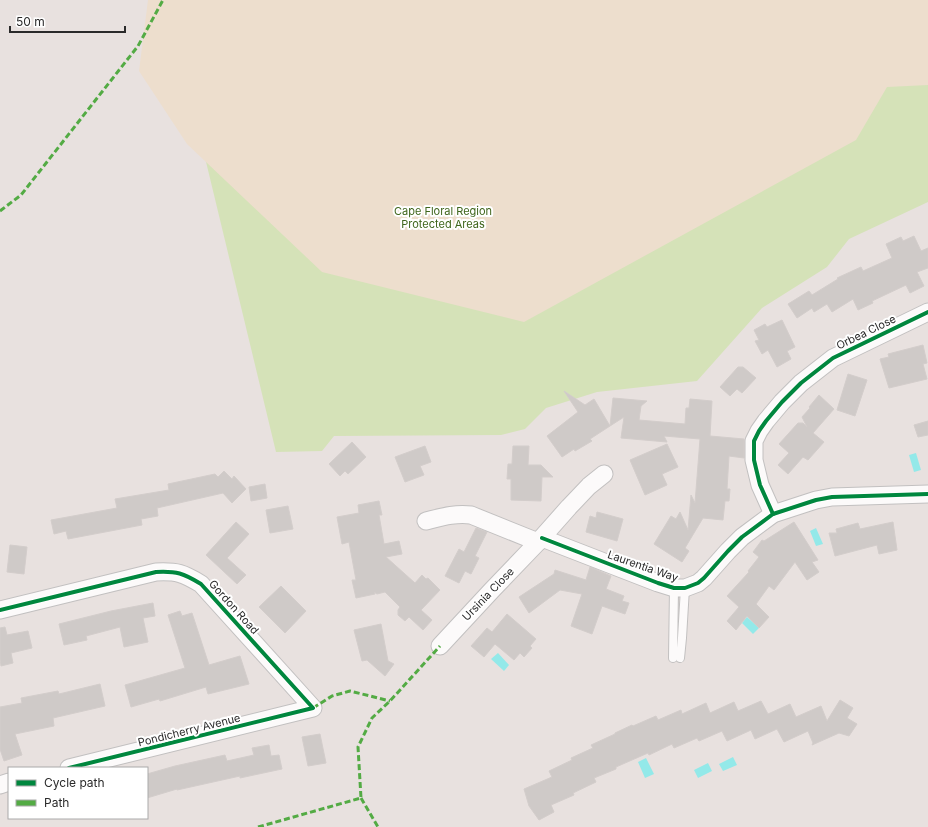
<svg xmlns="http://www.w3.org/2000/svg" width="928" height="827" viewBox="0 0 928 827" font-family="Inter,sans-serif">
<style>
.green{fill:#d5e2b8}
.sand{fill:#eddecd}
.water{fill:#93e9e9}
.building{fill:#cfcac8;stroke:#d3cdcb}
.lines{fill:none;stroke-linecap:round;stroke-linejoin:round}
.service-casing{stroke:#c2c0c0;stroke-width:10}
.minor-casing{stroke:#c2c0c0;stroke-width:19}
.service{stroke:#fcfafa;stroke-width:8}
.minor{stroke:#fcfafa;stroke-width:17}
.quiet{stroke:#53ab44;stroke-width:3;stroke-dasharray:6 3;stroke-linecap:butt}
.cycleway-casing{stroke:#fff;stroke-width:6}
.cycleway{stroke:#00873e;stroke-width:4}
.labels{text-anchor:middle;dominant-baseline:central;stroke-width:4;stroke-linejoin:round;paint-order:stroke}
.park-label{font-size:11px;fill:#3e651b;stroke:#fff}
.street-label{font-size:11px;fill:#2a2a2a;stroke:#fff}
</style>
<rect width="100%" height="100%" fill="#e8e1df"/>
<path class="green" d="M167 0H928V202L849 239 827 267 762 308 697 381 597 392 546 408 525 429 501 435 334 436 322 451 276 452Z"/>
<path class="sand" d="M148 0H928V85L887 87 856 140 524 322 322 272 187 144 139 71Z"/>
<g class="water">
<path d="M916 453 921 470 914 472 909 455Z"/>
<path d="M816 528 823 544 816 546 810 531Z"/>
<path d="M747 617 759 628 753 634 742 623Z"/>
<path d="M498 653 509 665 504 671 491 659Z"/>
<path d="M733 757 737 765 723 771 719 764Z"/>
<path d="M646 758 654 774 645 778 638 762Z"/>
<path d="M708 763 712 771 698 778 694 770Z"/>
</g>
<g class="building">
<path d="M914 236 921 251 928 248V268L917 272 924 286 910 293 906 285 872 301 873 303 858 310 853 299 832 312 827 304 814 312 812 308 797 318 788 304 809 291 812 295 838 279 837 278 861 267 863 271 892 258 886 244 901 237 903 241Z"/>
<path d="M782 320 795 347 787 351 791 359 777 367 768 350 762 354 755 341 759 340 754 330 765 324 767 327Z"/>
<path d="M923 345 927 363 923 364 927 379 889 388 880 359 889 357 888 354Z"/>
<path d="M738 367H743L756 378 742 393 737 389 730 396 720 387Z"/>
<path d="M848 374 867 380 855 416 837 410Z"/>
<path d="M564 391 585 405 594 399 610 426 590 439 592 441 575 451 574 449 562 457 547 436 578 412Z"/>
<path d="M819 395 834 409 813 433 824 442 808 460 803 457 788 474 778 465 789 453 779 444 798 423H803L807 427 802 417 810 408 809 407Z"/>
<path d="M613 398 647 401 641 406 639 420 685 424 686 408H689L690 399 712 401 710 436 744 439V458L729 456 727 489H730L729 501H725L723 520 703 518 685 548 689 551 682 562 654 544 671 516 676 519 680 512 688 530 691 495 695 503 700 439 664 436 667 442 621 438 624 417 610 426Z"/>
<path d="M928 421V435L918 437 914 425Z"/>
<path d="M352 442 366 457 348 474 345 471 340 476 329 464Z"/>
<path d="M667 444 678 467 662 474 667 485 645 495 630 460Z"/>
<path d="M425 446 431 462 420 466 424 475 405 482 395 457Z"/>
<path d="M513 446H529L528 465H541L553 477H542L541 501 511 500V479H507L508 464H512Z"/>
<path d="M224 471 232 479 234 476 246 489 232 503 223 493 157 508 158 516 141 519 142 525 68 539 66 531 54 534 51 520 117 508 115 499 169 490 168 484 215 474 218 477Z"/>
<path d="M265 484 267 498 251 501 249 487Z"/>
<path d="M379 501 382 515H379L384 544 399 541 402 554 386 557 415 583 422 575 426 579 428 578 440 590 421 610 432 620 423 630 409 617 405 621 398 615V610L400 607 385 592 377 594 374 592 375 594 356 598 352 580H356L349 542 342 544 337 517 359 513 358 505Z"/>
<path d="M288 506 293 529 270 533 266 510Z"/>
<path d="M597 512 623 519 617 541 586 532 590 516 596 518Z"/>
<path d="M236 522 249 534 227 558 246 575 237 584 206 555Z"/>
<path d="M794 522 818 560 812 562 819 572 807 580 795 562 774 590 769 586 756 604 769 617 759 628 747 616 736 630 727 621 739 607 727 596 749 572 748 571 759 557 753 552 762 540 764 541Z"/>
<path d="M893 522 897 550 879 554 877 545 835 556 829 533H837L836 529 858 523 860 529Z"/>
<path d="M476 528 487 532 475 556 479 558 471 574 465 571 459 583 445 576 459 549 464 552Z"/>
<path d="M10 545 27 547 24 574 7 572Z"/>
<path d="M590 567 611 576 606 589 624 596 622 601 629 603 625 614 602 606 592 634 571 626 582 594 560 590 529 613 519 597 554 574 555 570 586 580Z"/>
<path d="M281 586 306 611 285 633 259 607Z"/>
<path d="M153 603 155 616 143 618 148 642 124 647 120 627 86 636 87 640 64 645 59 624 111 611Z"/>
<path d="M180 611 182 616 192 613 209 665 240 656 249 684 208 694 206 687 160 701 159 699 131 707 125 685 185 668 168 615Z"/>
<path d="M507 614 536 639 530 646 532 648 524 657 520 653 514 660 495 644 484 657 471 646 487 628 492 632Z"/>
<path d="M381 624 388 661 394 664 385 676 367 660 362 661 354 630Z"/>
<path d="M5 627 7 635 28 631 32 648 11 653 13 663 1 666 0 659V628Z"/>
<path d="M100 684 105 706 53 718 54 726 15 734 22 755 4 761 0 749V707L22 703 21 698 58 691 59 694Z"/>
<path d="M840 700 853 708 847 718 857 724 849 736 839 733 812 745 813 743 808 731 784 742 777 729 755 739 751 730 727 741 722 731 699 741 697 738 674 748 672 744 649 755 648 753 616 767V769L594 778 596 782 573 793 574 795 551 805 554 812 539 820 529 806 524 789 552 777 549 771 572 760 571 758 593 748 591 745 615 734V733L632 725 633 726 656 716 658 720 681 710 682 714 706 703 710 713 734 702 738 711 761 701 768 714 790 704 796 717 821 706 827 721Z"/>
<path d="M320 734 326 763 308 766 302 737Z"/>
<path d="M269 745 271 756 279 755 282 769 240 778V776L177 790V789L147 798V774L175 766 225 755 227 761 254 755 252 748Z"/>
</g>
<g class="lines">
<defs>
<g id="service">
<path d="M673 658 674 588"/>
<path d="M680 658 682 638 685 588"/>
</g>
<g id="minor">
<path d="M773 514 760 485 754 460V441L759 431 766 421 782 402 801 383 833 358 928 312"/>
<path d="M426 521C442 517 455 513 471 515L538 542"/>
<path d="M542 538 658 583 674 588H685L698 583 704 578 728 551 742 537 773 514 816 500 832 497 928 494"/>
<path d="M0 610 156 572C177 571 183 573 201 584L313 708 69 768"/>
<path d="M440 646 492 590 538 542 569 507 589 486 604 474"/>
<path d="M0 785 9 782"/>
</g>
</defs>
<use href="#service" class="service-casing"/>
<use href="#minor" class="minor-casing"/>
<use href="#service" class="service"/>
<use href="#minor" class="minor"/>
<g class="quiet">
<path d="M0 211 21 195 138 46 163 0"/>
<path d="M313 708 332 696 350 691 390 701"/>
<path d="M361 798 378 827"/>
<path d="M258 827 361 798 358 747 372 718 390 701 440 646"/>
</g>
<defs>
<g id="cycleway">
<path d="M773 514 760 485 754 460V441L759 431 766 421 782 402 801 383 833 358 928 312"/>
<path d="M542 538 658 583 674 588H685L698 583 704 578 728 551 742 537 773 514 816 500 832 497 928 494"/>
<path d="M0 610 156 572C177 571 183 573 201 584L313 708 69 768"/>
</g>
</defs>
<use href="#cycleway" class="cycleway-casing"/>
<use href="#cycleway" class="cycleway"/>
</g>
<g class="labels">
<g class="park-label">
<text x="443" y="211">Cape Floral Region<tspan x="443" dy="13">Protected Areas</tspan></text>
</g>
<g class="street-label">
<text transform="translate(866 332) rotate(-26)">Orbea Close</text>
<text transform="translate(643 566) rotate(19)">Laurentia Way</text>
<text transform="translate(488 594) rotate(-46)">Ursinia Close</text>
<text transform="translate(234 607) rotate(48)">Gordon Road</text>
<text transform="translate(189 730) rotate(-14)">Pondicherry Avenue</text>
</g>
</g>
<rect x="8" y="767" width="140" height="52" fill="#ffffff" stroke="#aaaaaa"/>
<rect x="16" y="780" width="20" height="6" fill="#00873e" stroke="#aaaaaa"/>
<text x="44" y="787" font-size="12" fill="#2a2a2a">Cycle path</text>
<rect x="16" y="800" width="20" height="6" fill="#53ab44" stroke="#aaaaaa"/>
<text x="44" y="807" font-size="12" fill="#2a2a2a">Path</text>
<path d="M10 26v6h115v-6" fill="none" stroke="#2a2a2a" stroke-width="2"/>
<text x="16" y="26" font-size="12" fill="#2a2a2a" stroke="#ffffff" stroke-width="3" paint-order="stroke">50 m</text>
</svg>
